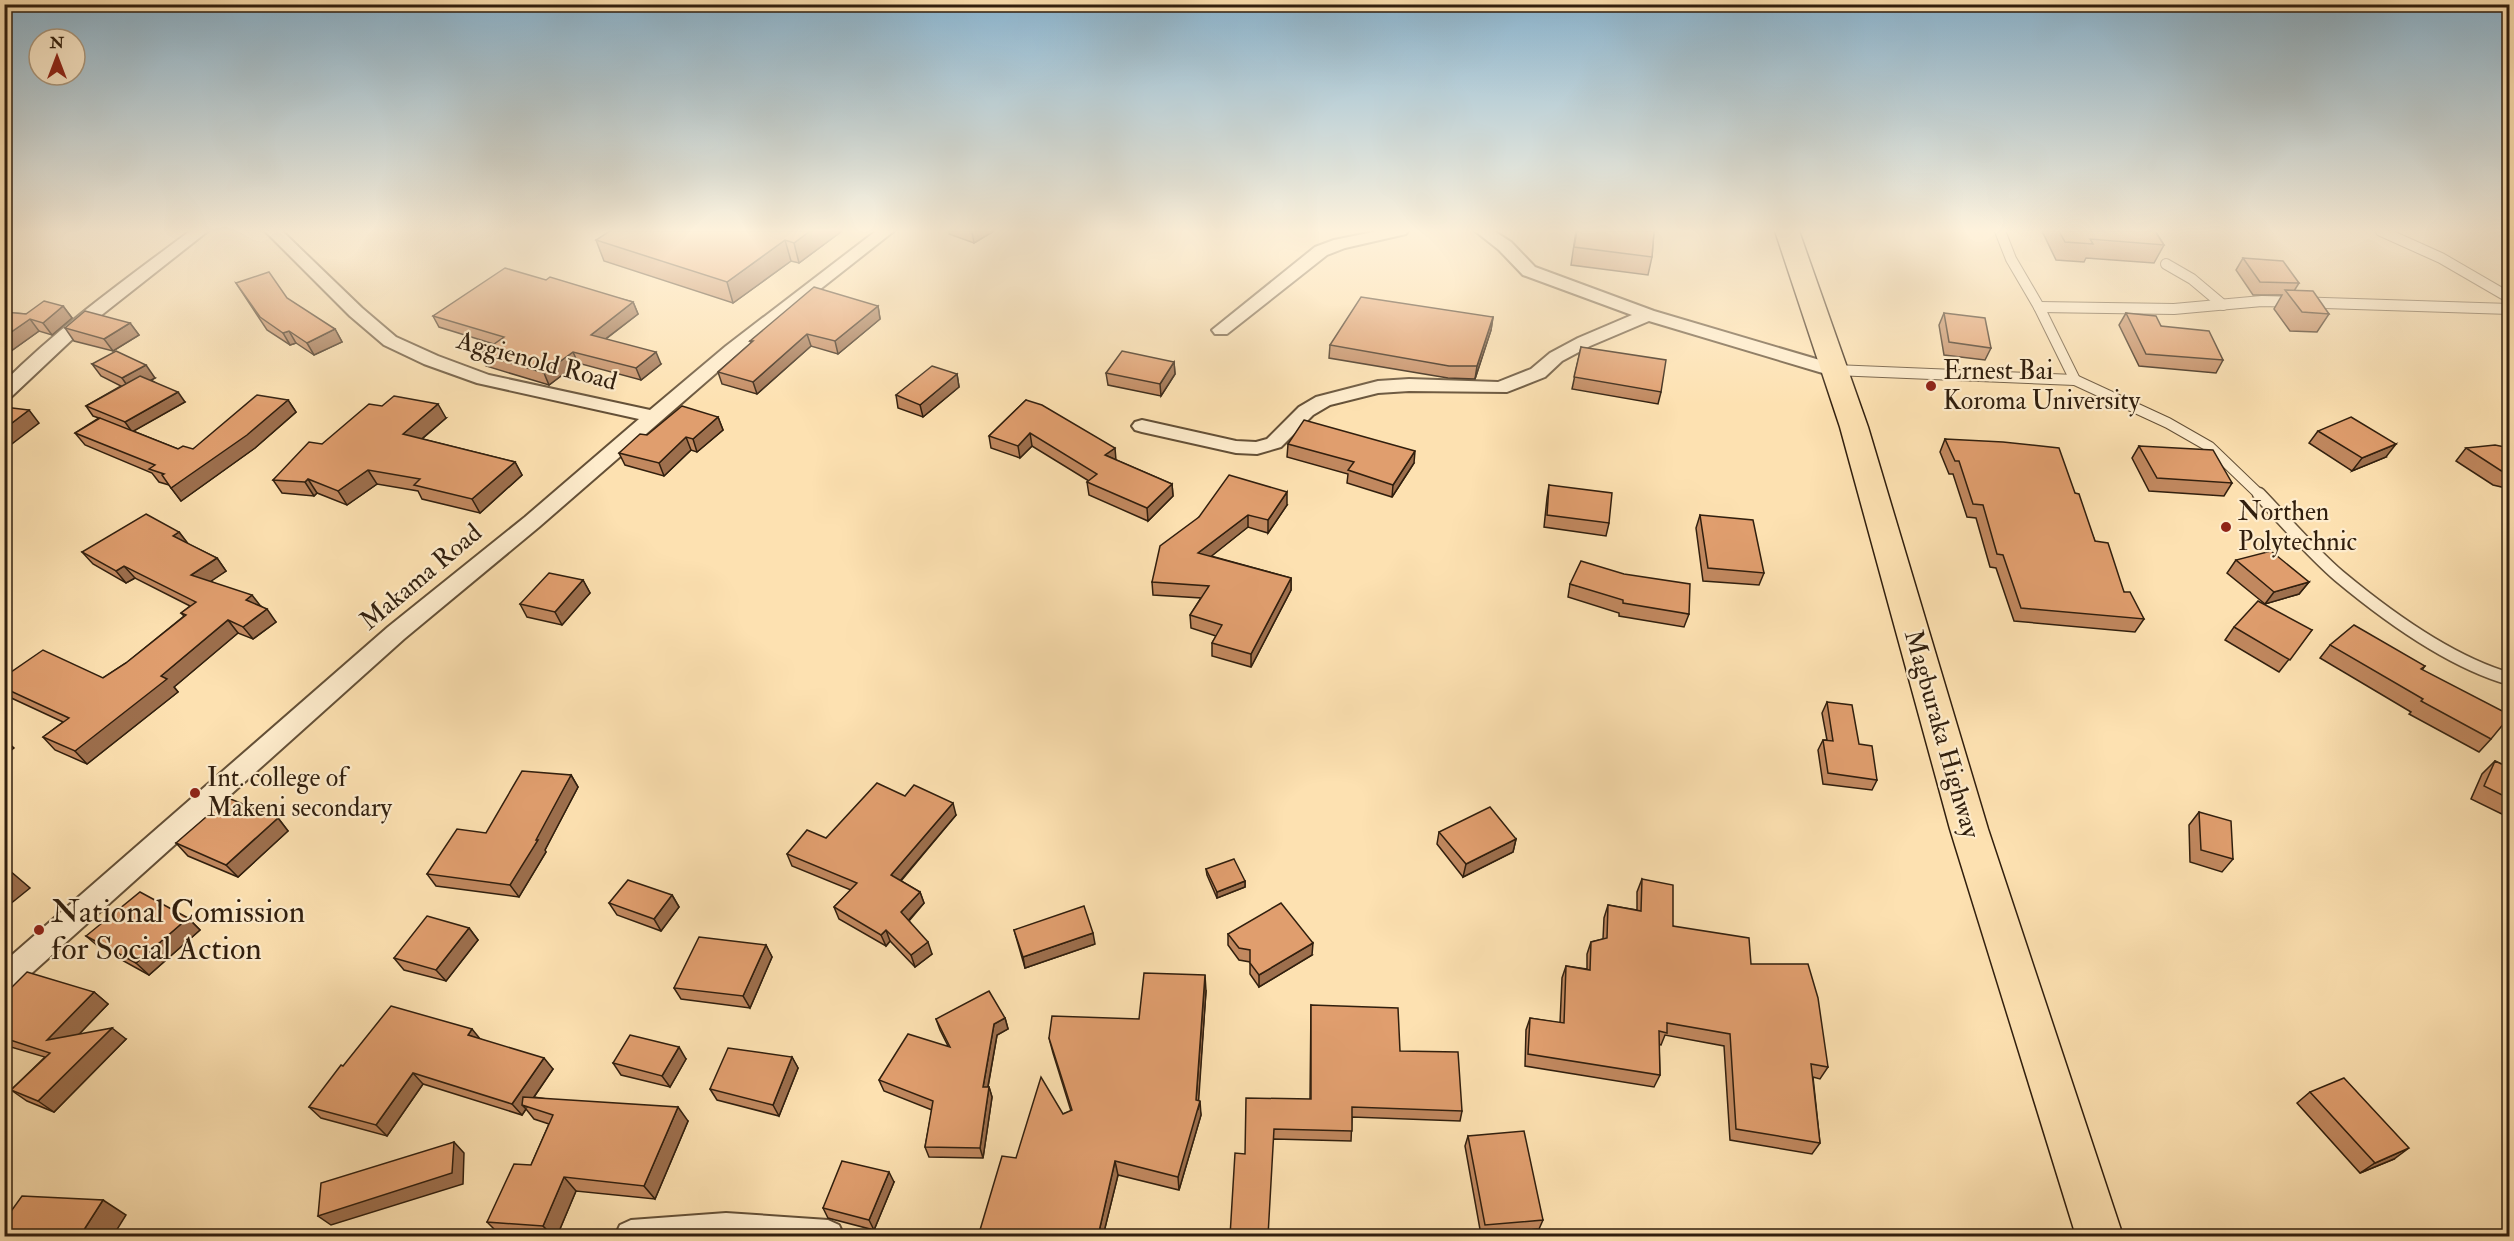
<svg xmlns="http://www.w3.org/2000/svg" width="2514" height="1241" viewBox="0 0 2514 1241" font-family="'IM FELL Double Pica',serif">
<style>
.lines{fill:none;stroke-linecap:round;stroke-linejoin:round}
.lane-far1-casing{stroke:#645037;stroke-width:12}
.lane-casing{stroke:#645037;stroke-width:15}
.street-casing{stroke:#645037;stroke-width:4}
.primary-casing{stroke:#311f0e;stroke-width:3}
.lane-far1{stroke:#feeccc;stroke-width:10}
.lane{stroke:#feeccc;stroke-width:12}
.street{fill:#feeccc;fill-rule:evenodd}
.primary{fill:#fde1b1;fill-rule:evenodd}
.wall{fill:#c1885f;stroke:#311f0e;stroke-width:1.5}
.shaded-wall{fill:#9d6f4d;stroke:#311f0e;stroke-width:1.5}
.building{fill:#e09e6e;stroke:#311f0e;stroke-width:1.5}
.poi-dot{fill:#8f2418;stroke:#feeccc;stroke-width:2}
.labels{text-anchor:middle;dominant-baseline:central;stroke-width:4.5;stroke-linejoin:round;paint-order:stroke}
.street-label{font-size:26px;fill:#311f0e;stroke:#feeccc}
.poi-label{font-size:26px;fill:#311f0e;stroke:#feeccc;text-anchor:start}
.near-poi-label{font-size:32px;fill:#311f0e;stroke:#feeccc;text-anchor:start}
</style>
<rect width="100%" height="100%" fill="#fde1b1"/>
<filter id="stains"><feTurbulence type="fractalNoise" baseFrequency=".00333" numOctaves="4"/><feColorMatrix values="0 0 0 0 .2 0 0 0 0 .09 0 0 0 0 .02 0 0 0 .5 -.17"/></filter>
<radialGradient id="worn" r=".72"><stop offset=".6" stop-color="#630" stop-opacity="0"/><stop offset="1" stop-color="#630" stop-opacity=".3"/></radialGradient>
<g class="lines">
<defs>
<g id="lane-far1">
<path d="M2000 231 2011 259 2039 307 2075 380"/>
<path d="M2381 231 2441 258 2510 298"/>
<path d="M2166 264 2192 279 2223 305"/>
<path d="M2039 307 2174 309 2262 301 2510 309"/>
<path d="M1834 370 2075 380 2168 423 2210 447 2260 495"/>
</g>
<path id="lane" d="M2259 494C2285 521 2310 551 2339 576 2387 616 2450 662 2510 679"/>
<g id="street">
<path d="M190 231H208L80 332 11 397 4 399V382C61 325 126 279 190 231Z"/>
<path d="M265 231H282L362 308 396 337 438 356 489 375 650 410 726 346 876 231H894L738 354 539 527 404 639 14 989 4 992V962L388 627 525 517 639 419 477 383 424 364 384 345 350 316Z"/>
<path d="M1378 231H1408L1406 234 1345 248 1327 255 1227 334H1215L1212 330 1315 247 1334 240Z"/>
<path d="M1475 231H1494L1511 242 1535 267 1654 311 1840 366 1842 370 1840 374H1826L1649 321 1590 346 1562 361 1545 377 1507 392 1409 391 1378 393 1330 405 1313 415 1281 447 1257 454 1236 453 1142 432 1135 430 1132 426 1135 422 1142 420 1236 441 1256 442 1267 439 1299 407 1316 397 1378 381 1409 379 1498 382 1531 369 1550 353 1578 338 1632 315 1523 275 1499 250Z"/>
<path d="M726 1213 828 1220 839 1225 844 1236H615L620 1225 631 1220Z"/>
</g>
<path id="primary" d="M1775 231H1799L1868 427 1988 829 2123 1236H2076L1950 829 1840 427Z"/>
</defs>
<use href="#lane-far1" class="lane-far1-casing"/>
<use href="#lane" class="lane-casing"/>
<use href="#street" class="street-casing"/>
<use href="#primary" class="primary-casing"/>
<use href="#lane-far1" class="lane-far1"/>
<use href="#lane" class="lane"/>
<use href="#street" class="street"/>
<use href="#primary" class="primary"/>
</g>
<g class="wall">
<path d="M842 231 799 263 791 261 733 303 604 261 596 240Z"/>
<path d="M949 231H994L974 243 949 234Z"/>
<path d="M1576 231H1654L1652 257 1648 275 1571 265Z"/>
<path d="M2042 231H2155L2164 245 2154 263 2086 258 2084 262 2056 260Z"/>
<path d="M2243 258 2299 283 2294 291 2329 314 2317 332 2290 331 2274 309 2282 295H2253L2236 270Z"/>
<path d="M546 280 633 302 638 314 606 339 661 364 641 380 578 363 549 385 486 366 480 354 494 344 439 327 433 316Z"/>
<path d="M236 283 335 329 342 342 314 355 296 343 290 345 267 330Z"/>
<path d="M63 306 72 318 52 335 39 331 4 356V312L26 314Z"/>
<path d="M878 306 880 319 838 354 811 346 757 394 722 384 718 372 751 343 750 341Z"/>
<path d="M1944 313 1991 348 1985 360 1944 355 1939 325Z"/>
<path d="M2126 313 2161 326 2223 360 2216 373 2139 366 2119 325Z"/>
<path d="M1493 317 1491 330 1475 379 1448 378 1329 358 1330 345Z"/>
<path d="M130 323 139 335 113 351 74 341 65 328Z"/>
<path d="M2510 323V332L2505 330Z"/>
<path d="M1581 347 1661 392 1658 404 1572 389Z"/>
<path d="M1174 362 1175 374 1161 396 1108 385 1106 373Z"/>
<path d="M92 364 155 378 151 380 185 402 133 431 178 449H193L288 400 296 412 255 448 181 501 169 485 159 482 152 473 85 445 75 433 99 418 93 416 86 406 121 386 101 376Z"/>
<path d="M957 374 959 387 923 417 898 408 896 395Z"/>
<path d="M1026 400 1116 460 1172 484 1173 496 1148 521 1089 495 1087 482 1089 481 1032 446 1020 458 991 448 989 436Z"/>
<path d="M718 417 723 430 697 452 691 450 664 476 625 465 619 453 647 435Z"/>
<path d="M446 418 422 439 515 462 522 475 480 513 422 499 418 491 377 484 347 505 317 493 314 496 282 493 273 480 322 444Z"/>
<path d="M2318 431 2386 457 2352 471 2309 443Z"/>
<path d="M1945 439 2075 493 2095 541 2124 592 2144 619 2135 632 2014 621 1996 568 1990 567 1976 518 1967 517 1953 474H1949L1940 452Z"/>
<path d="M1288 444 1414 463 1392 497 1347 483 1348 474 1287 457Z"/>
<path d="M2139 446 2232 483 2224 496 2149 491 2132 458Z"/>
<path d="M2466 448H2510V489L2493 485 2456 461Z"/>
<path d="M1549 485 1609 523 1606 536 1544 527 1547 498Z"/>
<path d="M1287 505 1268 533 1248 527 1211 556 1291 578V590L1251 667 1212 656V643L1216 636 1191 628 1190 615 1201 598 1153 595 1152 582 1199 517Z"/>
<path d="M1700 515 1764 573 1759 585 1703 581 1696 528Z"/>
<path d="M179 532 188 544 217 558 226 571 210 581 261 606 276 622 253 639 238 633 174 687 178 692 87 764 55 750 43 737 63 722 7 696 4 694V677L103 678 126 663 184 616 181 613 190 606 135 578 126 583 93 564 82 552Z"/>
<path d="M2236 560 2309 582 2299 594 2265 604 2227 573Z"/>
<path d="M583 580 590 593 562 625 527 617 520 604Z"/>
<path d="M1570 584 1689 614 1684 627 1619 616V613L1568 597Z"/>
<path d="M2234 627 2312 630 2279 672 2225 640Z"/>
<path d="M2330 645 2425 666 2422 670 2491 739 2479 752 2409 714 2411 712 2320 658Z"/>
<path d="M1827 702 1877 780 1872 790 1823 784 1818 750 1823 740H1827L1822 713Z"/>
<path d="M2495 761 2510 768V818L2471 799 2482 774Z"/>
<path d="M571 775 578 787 545 850 546 852 519 897 436 886 427 874Z"/>
<path d="M905 796 956 815 901 881 920 892 924 903 909 921 932 954 915 967 890 941 886 946 839 919 834 907 851 890 792 866 787 854 826 838Z"/>
<path d="M2199 812 2233 859 2222 872 2190 862 2189 825Z"/>
<path d="M278 818 288 831 238 877 188 856 176 843Z"/>
<path d="M1439 832 1516 839 1513 852 1463 877 1437 844Z"/>
<path d="M1206 869 1245 881V887L1217 898 1207 875Z"/>
<path d="M1642 879 1673 926 1751 964 1828 1067 1820 1079 1813 1077 1820 1143 1812 1154 1730 1140 1724 1046 1665 1035 1661 1045 1659 1044 1660 1075 1654 1087 1525 1066 1526 1030 1530 1018 1560 1023 1562 978 1566 966 1587 969V954L1591 942 1603 939 1604 918 1608 905 1637 910V892Z"/>
<path d="M672 895 679 907 661 931 617 915 609 903Z"/>
<path d="M188 918 200 930 149 975 100 948 86 936Z"/>
<path d="M469 928 478 940 446 981 404 970 394 958Z"/>
<path d="M1014 930 1095 944 1025 968Z"/>
<path d="M1228 934 1312 955 1259 987 1250 974V962L1239 960 1228 945Z"/>
<path d="M766 945 772 957 750 1008 681 999 674 988Z"/>
<path d="M1206 991 1198 1100 1201 1115 1179 1190 1118 1175 1103 1236H983L980 1230 1016 1158 1063 1114 1071 1111 1053 1053 1049 1038 1139 1019Z"/>
<path d="M94 992 108 1004 79 1034 126 1039 54 1112 27 1101 11 1090 45 1057 4 1045V995Z"/>
<path d="M1311 1005 1400 1051 1462 1111 1460 1121 1352 1117 1351 1141 1274 1139 1245 1154 1310 1099Z"/>
<path d="M1005 1018 1008 1029 997 1035 988 1087H989L992 1097 983 1158 929 1157 925 1147 932 1110 884 1091 879 1080 948 1046 940 1030 936 1019Z"/>
<path d="M480 1039 553 1069 534 1097 688 1121 655 1199 576 1191 557 1236H501L487 1222 531 1165 549 1124 534 1119 526 1109 522 1115 423 1084 387 1136 321 1118 309 1107 343 1066Z"/>
<path d="M792 1057 798 1068 779 1116 717 1100 710 1089Z"/>
<path d="M686 1059 670 1087 621 1075 613 1063Z"/>
<path d="M2310 1092 2394 1159 2360 1173 2297 1103Z"/>
<path d="M1468 1136 1543 1220 1539 1229 1481 1235 1465 1146Z"/>
<path d="M894 1182 874 1230 828 1218 823 1208Z"/>
</g>
<g class="shaded-wall">
<path d="M810 231H842L799 263 794 243Z"/>
<path d="M974 231H994L974 243 972 232Z"/>
<path d="M785 240 791 261 733 303 727 282Z"/>
<path d="M633 302 638 314 596 346 591 335Z"/>
<path d="M63 306 72 318 52 335 43 323Z"/>
<path d="M878 306 880 319 838 354 835 341Z"/>
<path d="M1493 317 1491 330 1475 379 1477 366Z"/>
<path d="M30 319 39 331 4 356V337Z"/>
<path d="M130 323 139 335 113 351 104 339Z"/>
<path d="M335 329 342 342 314 355 307 343Z"/>
<path d="M289 331 296 343 290 345 283 333Z"/>
<path d="M807 334 811 346 757 394 753 382Z"/>
<path d="M573 352 578 363 549 385 544 373Z"/>
<path d="M656 352 661 364 641 380 636 368Z"/>
<path d="M1174 362 1175 374 1161 396 1160 384Z"/>
<path d="M146 365 155 378 131 391 122 378Z"/>
<path d="M957 374 959 387 923 417 920 405Z"/>
<path d="M178 392 185 402 132 432 125 422Z"/>
<path d="M288 400 296 412 255 448 181 501 171 488Z"/>
<path d="M438 404 446 418 411 448 403 434Z"/>
<path d="M29 410 39 423 4 450V429Z"/>
<path d="M718 417 723 430 697 452 693 439Z"/>
<path d="M1030 433 1032 446 1020 458 1018 446Z"/>
<path d="M686 437 691 450 664 476 659 463Z"/>
<path d="M2396 444 2386 457 2352 471 2362 458Z"/>
<path d="M1115 448 1116 460 1105 455Z"/>
<path d="M1415 451 1414 463 1392 497 1393 485Z"/>
<path d="M515 462 522 475 480 513 472 499Z"/>
<path d="M368 470 377 484 347 505 338 491Z"/>
<path d="M308 479 317 493 314 496 305 482Z"/>
<path d="M1172 484 1173 496 1148 521 1147 508Z"/>
<path d="M1287 492V505L1268 533V520Z"/>
<path d="M1248 515V527L1199 566 1198 553Z"/>
<path d="M179 532 189 545 173 536Z"/>
<path d="M217 558 226 571 201 588 191 575Z"/>
<path d="M124 566 135 578 126 583 116 571Z"/>
<path d="M1291 578V590L1251 667V654Z"/>
<path d="M583 580 590 593 562 625 555 612Z"/>
<path d="M2309 582 2299 594 2265 604 2274 592Z"/>
<path d="M252 595 262 608 246 600Z"/>
<path d="M267 609 276 622 253 639 243 627Z"/>
<path d="M228 620 238 633 174 687 178 692 87 764 75 751 161 676Z"/>
<path d="M4 739 14 748 4 756Z"/>
<path d="M571 775 578 787 545 850 546 852 519 897 510 885Z"/>
<path d="M953 803 956 815 895 887 891 875Z"/>
<path d="M278 818 288 831 238 877 226 865Z"/>
<path d="M1516 839 1513 852 1463 877 1466 864Z"/>
<path d="M9 870 30 888 4 909V874Z"/>
<path d="M1245 881V887L1217 898V892Z"/>
<path d="M920 892 924 903 905 924 901 912Z"/>
<path d="M672 895 679 907 661 931 654 919Z"/>
<path d="M188 918 200 930 149 975 136 963Z"/>
<path d="M469 928 478 940 446 981 436 970Z"/>
<path d="M886 930 890 941 886 946 881 935Z"/>
<path d="M1093 933 1095 944 1025 968 1023 957Z"/>
<path d="M928 942 932 954 915 967 911 955Z"/>
<path d="M1313 943 1312 955 1259 987V975Z"/>
<path d="M766 945 772 957 750 1008 743 996Z"/>
<path d="M1205 975 1206 991 1198 1110 1200 1101 1201 1115 1179 1190 1178 1177 1196 1100Z"/>
<path d="M94 992 108 1004 62 1052 47 1040Z"/>
<path d="M1005 1018 1008 1029 997 1035 986 1097 983 1087 994 1024Z"/>
<path d="M112 1028 126 1039 54 1112 38 1101Z"/>
<path d="M472 1029 481 1040 468 1035Z"/>
<path d="M679 1047 686 1059 670 1087 662 1076Z"/>
<path d="M792 1057 798 1068 779 1116 773 1105Z"/>
<path d="M544 1058 553 1069 527 1107 522 1105 526 1109 522 1115 512 1104Z"/>
<path d="M413 1073 423 1084 387 1136 376 1125Z"/>
<path d="M989 1087 992 1097 983 1158 980 1148Z"/>
<path d="M678 1107 688 1121 655 1199 644 1186Z"/>
<path d="M454 1142 464 1153 463 1184 331 1225 318 1216Z"/>
<path d="M2409 1148 2394 1159 2360 1173 2375 1163Z"/>
<path d="M1115 1161 1118 1175 1103 1236H1098Z"/>
<path d="M889 1172 894 1182 874 1230 869 1220Z"/>
<path d="M564 1177 576 1191 557 1236H553L543 1226Z"/>
<path d="M103 1200 126 1215 113 1236H80Z"/>
</g>
<g class="building">
<path d="M610 231H810L794 243 785 240 727 282 596 240Z"/>
<path d="M1577 231H1654L1652 257 1574 247Z"/>
<path d="M2059 231H2155L2164 245 2090 239 2093 244 2065 242Z"/>
<path d="M2243 258 2283 261 2299 283 2260 282Z"/>
<path d="M505 268 546 280 550 277 633 302 591 335 656 352 636 368 573 352 544 373 480 354 504 337 433 316Z"/>
<path d="M269 272 287 298 335 329 307 343 289 331 283 333 260 317 236 283Z"/>
<path d="M814 287 878 306 835 341 807 334 753 382 718 372 753 341H750Z"/>
<path d="M2285 290 2313 291 2329 314 2302 312Z"/>
<path d="M1361 297 1493 317 1477 366H1449L1330 345Z"/>
<path d="M44 301 63 306 43 323 30 319 4 337V312L26 314Z"/>
<path d="M85 311 130 323 104 339 65 328Z"/>
<path d="M1944 313 1985 318 1991 348 1949 342Z"/>
<path d="M2126 313 2156 316 2161 326 2209 331 2223 360 2146 354Z"/>
<path d="M1581 347 1666 360 1661 392 1574 377Z"/>
<path d="M116 351 146 365 122 378 92 364Z"/>
<path d="M1122 351 1174 362 1160 384 1106 373Z"/>
<path d="M932 366 957 374 920 405 896 395Z"/>
<path d="M140 376 178 392 125 422 86 406Z"/>
<path d="M257 395 288 400 247 435 171 488 162 475 164 474 149 469 155 465 75 433 100 418 178 449 183 446 193 449Z"/>
<path d="M394 396 438 404 403 434 515 462 472 499 414 485 420 479 368 470 338 491 308 479 305 482 273 480 309 442 322 444 369 404 382 406Z"/>
<path d="M1026 400 1042 405 1115 448 1105 455 1172 484 1147 508 1087 482 1097 474 1030 433 1018 446 989 436Z"/>
<path d="M682 406 718 417 693 439 686 437 659 463 619 453 640 434 647 435Z"/>
<path d="M4 407 29 410 4 429Z"/>
<path d="M2351 417 2396 444 2362 458 2318 431Z"/>
<path d="M1304 420 1415 451 1393 485 1348 470 1354 462 1288 444Z"/>
<path d="M1945 439 2003 442 2059 448 2075 493 2079 494 2095 541 2108 543 2124 592H2130L2144 619 2021 608 2003 555 1997 554 1983 505 1973 504 1959 461H1955Z"/>
<path d="M2495 445 2510 448V474L2503 472 2466 448Z"/>
<path d="M2139 446 2213 450 2232 483 2157 478Z"/>
<path d="M1229 475 1287 492 1268 520 1248 515 1198 553 1291 578 1251 654 1212 643 1222 625 1190 615 1209 586 1152 582 1160 546 1199 517Z"/>
<path d="M1549 485 1612 493 1609 523 1547 515Z"/>
<path d="M146 514 179 532 173 536 217 558 191 575 252 595 246 600 267 609 243 627 228 620 161 676 167 679 75 751 43 737 69 718 4 688V677L43 650 103 678 126 663 186 615 181 613 196 602 124 566 116 571 82 552Z"/>
<path d="M1700 515 1753 520 1764 573 1708 568Z"/>
<path d="M2271 551 2309 582 2274 592 2236 560Z"/>
<path d="M1581 561 1624 574 1690 584 1689 614 1623 603V600L1570 584Z"/>
<path d="M549 573 583 580 555 612 520 604Z"/>
<path d="M2258 601 2312 630 2290 660 2234 627Z"/>
<path d="M2354 625 2425 666 2421 669 2510 715V716L2491 739 2421 701 2423 699 2330 645Z"/>
<path d="M1827 702 1852 705 1859 744 1872 746 1877 780 1828 773 1823 740 1833 741Z"/>
<path d="M2495 761 2510 768V799L2484 786Z"/>
<path d="M522 771 571 775 536 840H538L510 885 427 874 457 829 486 833Z"/>
<path d="M877 783 905 796 914 785 953 803 891 875 920 892 901 912 928 942 911 955 886 930 881 935 834 907 857 883 787 854 807 830 826 838Z"/>
<path d="M228 798 278 818 226 865 176 843Z"/>
<path d="M1490 807 1516 839 1466 864 1439 832Z"/>
<path d="M2199 812 2231 821 2233 859 2201 850Z"/>
<path d="M1234 859 1245 881 1217 892 1206 869Z"/>
<path d="M4 868 9 870 4 874Z"/>
<path d="M1642 879 1673 885V926L1749 938 1751 964H1808L1818 998 1828 1067 1811 1064 1820 1143 1736 1129 1730 1034 1667 1023V1033L1659 1031 1660 1075 1528 1054 1530 1018 1564 1023 1566 966 1590 970 1591 942 1607 938 1608 905 1641 911Z"/>
<path d="M628 880 672 895 654 919 609 903Z"/>
<path d="M140 892 188 918 136 963 86 936Z"/>
<path d="M1281 903 1313 943 1259 975 1250 963V950L1239 948 1228 934Z"/>
<path d="M1084 906 1093 933 1023 957 1014 930Z"/>
<path d="M427 916 469 928 436 970 394 958Z"/>
<path d="M699 937 766 945 743 996 674 988Z"/>
<path d="M27 972 94 992 47 1040 112 1028 38 1101 11 1090 50 1053 4 1038V995Z"/>
<path d="M1144 973 1205 975 1196 1100 1200 1101 1178 1177 1115 1161 1098 1236H1019L980 1230 1002 1156 1016 1158 1041 1077 1063 1114 1072 1110 1049 1038 1052 1016 1139 1019Z"/>
<path d="M989 991 1005 1018 994 1024 983 1087H989L980 1148 925 1147 933 1101 879 1080 908 1034 950 1047 936 1019Z"/>
<path d="M1311 1005 1398 1008 1400 1051 1458 1052 1462 1111 1352 1107V1131L1274 1129 1268 1236H1230L1235 1153 1245 1154 1246 1098 1311 1099Z"/>
<path d="M391 1006 472 1029 468 1035 544 1058 512 1104 413 1073 376 1125 309 1107 341 1065 343 1066Z"/>
<path d="M630 1035 679 1047 662 1076 613 1063Z"/>
<path d="M728 1048 792 1057 773 1105 710 1089Z"/>
<path d="M2344 1078 2409 1148 2375 1163 2310 1092Z"/>
<path d="M523 1097 678 1107 644 1186 564 1177 543 1226 487 1222 514 1164 531 1165 553 1115 522 1105Z"/>
<path d="M1524 1131 1543 1220 1485 1225 1468 1136Z"/>
<path d="M454 1142 452 1173 318 1216 321 1183Z"/>
<path d="M842 1161 889 1172 869 1220 823 1208Z"/>
<path d="M22 1196 103 1200 80 1236H4V1221Z"/>
</g>
<linearGradient id="sky" x2="0" y2="1"><stop stop-color="#8bb7d3"/><stop offset="0.57" stop-color="#fef2dc"/><stop offset="1" stop-color="#fef2dc" stop-opacity="0"/></linearGradient>
<rect width="2514" height="405" fill="url(#sky)"/>
<g class="poi-dot">
<circle cx="1931" cy="386" r="6"/>
<circle cx="2226" cy="527" r="6"/>
<circle cx="195" cy="793" r="6"/>
<circle cx="39" cy="930" r="6"/>
</g>
<g class="labels">
<g class="street-label">
<text transform="translate(537 361) rotate(15)">Aggienold Road</text>
<text transform="translate(421 577) rotate(-40)">Makama Road</text>
<text transform="translate(1942 734) rotate(74)">Magburaka Highway</text>
</g>
<g class="poi-label">
<text x="1943" y="371">Ernest Bai<tspan x="1943" dy="30">Koroma University</tspan></text>
<text x="2238" y="512">Northen<tspan x="2238" dy="30">Polytechnic</tspan></text>
<text x="207" y="778">Int. college of<tspan x="207" dy="30">Makeni secondary</tspan></text>
</g>
<g class="near-poi-label">
<text x="51" y="912">National Comission<tspan x="51" dy="37">for Social Action</tspan></text>
</g>
</g>
<rect width="2514" height="1241" fill="none" stroke="#fde1b1" stroke-width="24"/>
<rect x="6" y="6" width="2502" height="1229" fill="none" stroke="#311f0e" stroke-width="3"/>
<rect x="12" y="12" width="2490" height="1217" fill="none" stroke="#311f0e" stroke-width="1.5"/>
<g transform="translate(57 57)"><circle r="28" fill="#feeccc" stroke="#ac9a80" stroke-width="1.5"/>
<path d="M0-4.5L10 22L0 15L-10 22Z" fill="#8f2418"/>
<text y="-9" font-size="16" font-weight="bold" text-anchor="middle" fill="#311f0e">N</text>
</g>
<rect width="100%" height="100%" filter="url(#stains)"/>
<rect width="100%" height="100%" fill="url(#worn)"/>
</svg>
